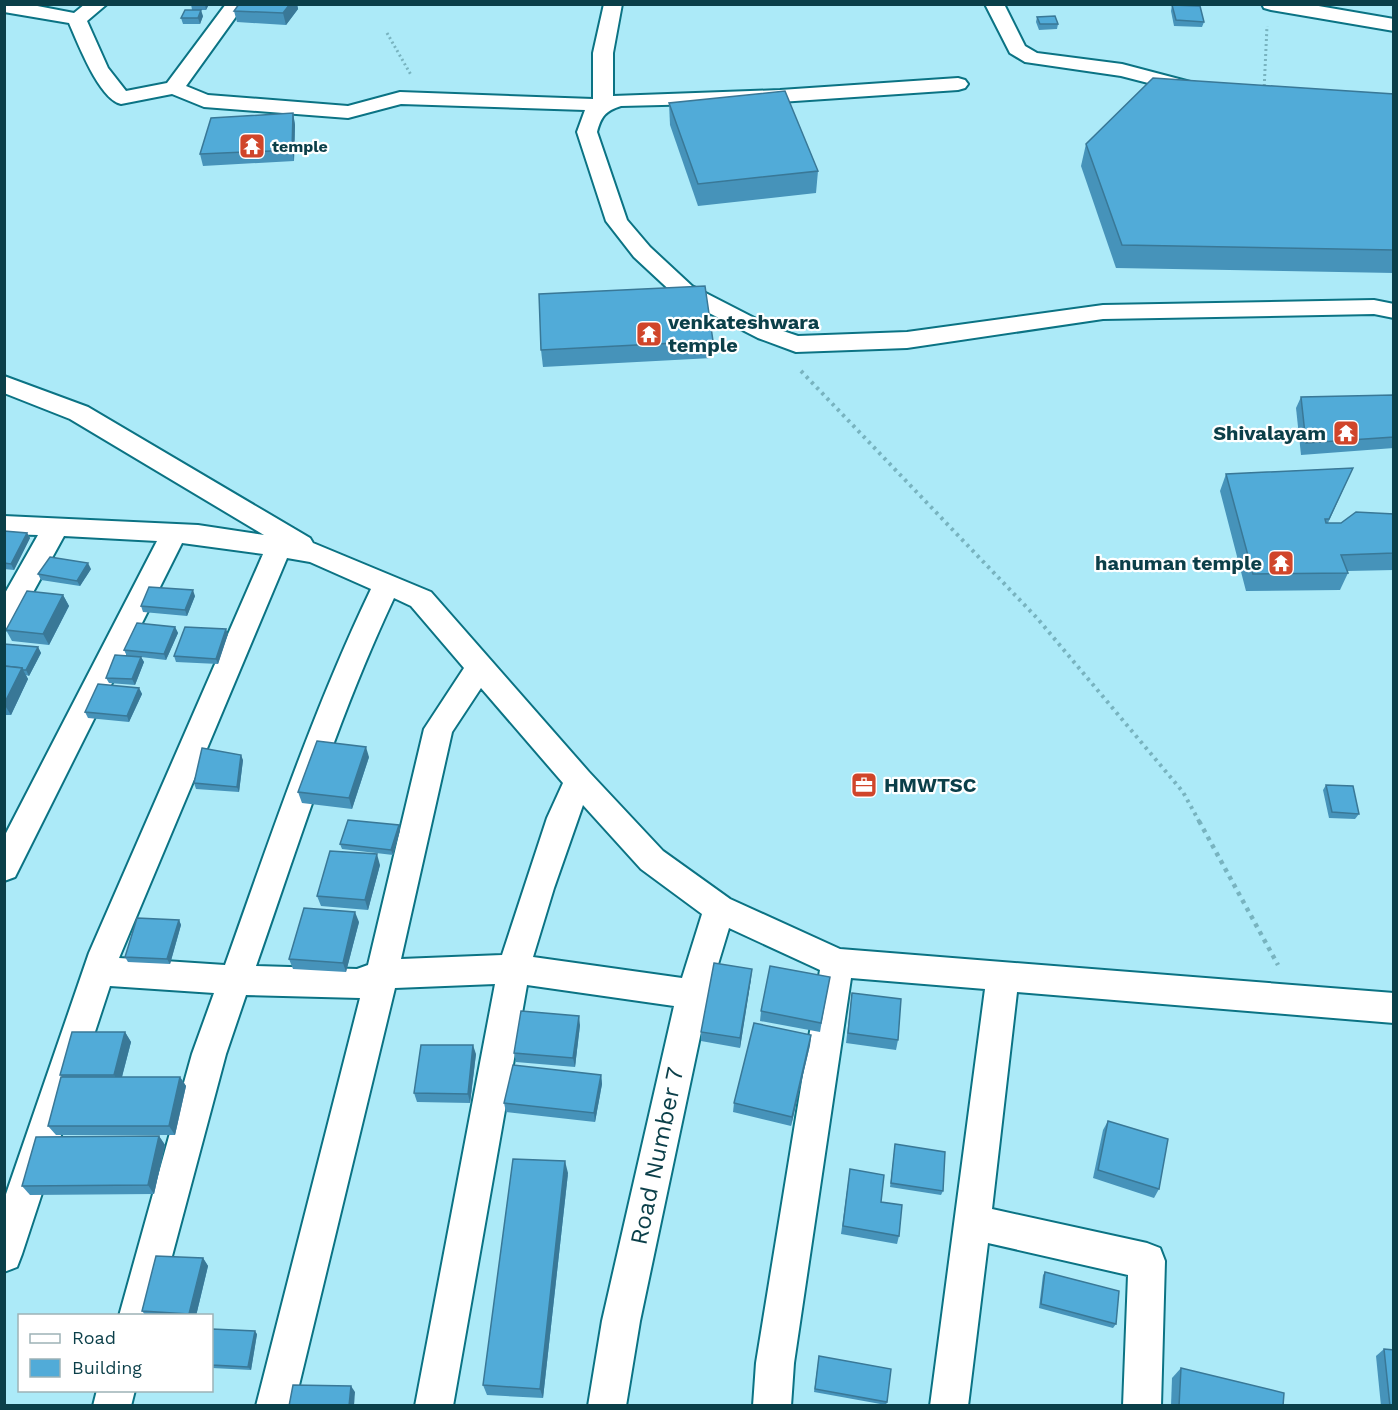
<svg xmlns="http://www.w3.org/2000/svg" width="1398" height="1410" viewBox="0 0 1398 1410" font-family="'Work Sans',sans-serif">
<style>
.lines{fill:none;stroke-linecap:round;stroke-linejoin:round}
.minor-casing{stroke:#0b7384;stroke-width:4}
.path-far2{stroke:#78b3bf;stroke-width:3;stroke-dasharray:2 3;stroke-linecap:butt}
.path-far1{stroke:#78b3bf;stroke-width:4;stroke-dasharray:3 4.5;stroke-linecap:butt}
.path{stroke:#78b3bf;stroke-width:4.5;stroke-dasharray:4 5;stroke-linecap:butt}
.minor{fill:#fff;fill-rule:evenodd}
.wall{fill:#4693ba}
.shaded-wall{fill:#397897}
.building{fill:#51abd8;stroke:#397897;stroke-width:1.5}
.labels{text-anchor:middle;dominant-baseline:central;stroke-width:4.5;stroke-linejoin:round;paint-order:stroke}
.far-poi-label{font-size:16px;font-weight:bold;fill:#0b3f49;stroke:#fff;text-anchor:start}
.poi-label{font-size:20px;font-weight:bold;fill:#0b3f49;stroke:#fff;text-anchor:start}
.near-street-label{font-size:24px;fill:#0b3f49;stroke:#fff}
</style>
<rect width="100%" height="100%" fill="#aceaf8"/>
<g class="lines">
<defs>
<g id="minor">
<path d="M4 4H27L74 13 85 4H107L87 21 108 68 126 91 167 83 226 4H245L186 86 208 95 348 106 400 92 593 99V53L604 4H622L613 53V96L780 90 958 78 965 80 968 84 965 88 958 90 780 102 621 106C605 111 601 117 597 132L627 220 650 247 692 286 774 328 798 336 907 332 1103 305 1374 300 1394 304V318L1374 314 1103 319 907 348 796 352 758 338 676 296 634 257 606 221 577 132 585 110 401 104 348 118 204 107 172 94 121 104C99 99 78 43 69 23L4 12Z"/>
<path d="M985 4H1004L1025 46 1037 53 1122 64 1198 84 1201 88 1198 92 1191 94 1121 76 1025 62 1010 53Z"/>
<path d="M1262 4H1307L1394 19V31L1271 10 1264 8Z"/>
<path d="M4 376 88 407 310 538 313 543 431 592 589 772 663 851 730 899 840 949 1394 993V1023L1017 992 992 1209 1147 1243 1160 1248 1165 1261 1161 1406H1123L1128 1275 988 1243 968 1406H930L985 989 851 978 794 1363 791 1406H753L756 1363 820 970 729 928 709 994 640 1321 626 1406H588L602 1321 674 1006 527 985 453 1406H415L495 984 395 988 294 1406H256L360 998 246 995 226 1054 156 1316H119L192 1054 214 993 110 986 22 1254 17 1267 4 1272V1200L89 953 263 554 182 543 15 877 4 881V837L157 541 64 536 14 627 4 630V595L38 535 4 534V516L198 525 264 535 70 419 4 393ZM287 558 310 562 371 589C313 710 270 838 225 965L119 958ZM394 598 411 606 464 668 424 729 368 965 357 969 256 966C299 843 338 717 394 598ZM481 688 563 783 547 818 502 955 401 959 452 732ZM583 805 641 869 702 914 682 978 533 957 554 888Z"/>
<path d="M97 1390H135L131 1406H93Z"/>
</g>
</defs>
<use href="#minor" class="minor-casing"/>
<g class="path-far2">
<path d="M387 33 411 75"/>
<path d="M1264 91 1267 26"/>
</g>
<path class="path-far1" d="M801 371 1037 618 1183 792 1200 823"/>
<path class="path" d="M1199 821 1278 965"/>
<use href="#minor" class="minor"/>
</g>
<g class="wall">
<path d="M191 4H209L206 10H192Z"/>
<path d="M239 4H297L298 9 286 25 237 22 234 11Z"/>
<path d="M1172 5 1204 22 1202 27 1174 26 1171 11Z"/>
<path d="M203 16 200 24H183L181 18Z"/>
<path d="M1037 17 1058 24 1057 29 1039 30 1036 22Z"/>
<path d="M1394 94V273L1116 268 1081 166 1086 144Z"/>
<path d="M669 103 818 171 816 193 698 206 670 125Z"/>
<path d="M293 113 295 125 294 161 203 166 200 154Z"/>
<path d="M713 341 712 358 543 367 541 350Z"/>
<path d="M1394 396V448L1301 455 1296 408 1301 397Z"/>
<path d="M1353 468 1328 523H1341L1394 514V570L1347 571 1348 573 1340 590 1246 591 1220 491 1226 474Z"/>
<path d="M4 531 27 533 30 538 14 570 4 569Z"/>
<path d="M91 569 80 586 41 580 38 574Z"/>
<path d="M63 595 69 606 49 645 12 641 6 630Z"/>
<path d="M195 596 187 616 143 612 141 606Z"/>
<path d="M175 627 178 633 166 660 141 657 144 662 135 685 109 683 106 678 127 656 124 650Z"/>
<path d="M228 634 218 664 176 662 174 656Z"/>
<path d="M4 644 38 647 41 653 29 676 26 675 28 679 11 715H4Z"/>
<path d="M139 688 142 694 129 722 88 718 85 712Z"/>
<path d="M369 757 352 809 302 803 298 792Z"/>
<path d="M243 760 239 792 196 789 194 783Z"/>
<path d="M1326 785 1359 814 1355 819 1329 818 1323 790Z"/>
<path d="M399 825 400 830 393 855 342 849 340 844Z"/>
<path d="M380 865 368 910 321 906 317 896Z"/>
<path d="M179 920 181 925 170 964 128 962 125 957Z"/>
<path d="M359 922 346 972 293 969 289 959Z"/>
<path d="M751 979 740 1048 701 1041V1032Z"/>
<path d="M828 987 820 1032 760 1021 761 1011Z"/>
<path d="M852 993 898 1040 896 1050 846 1043Z"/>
<path d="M580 1025 575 1067 516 1062 514 1053Z"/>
<path d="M125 1032 131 1042 122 1077H180L186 1086 175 1135H56L48 1126 62 1077 60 1075Z"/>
<path d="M811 1035 810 1045 791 1126 733 1112 734 1103Z"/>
<path d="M476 1054 470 1103 417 1102 414 1093Z"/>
<path d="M601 1075 602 1084 595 1122 506 1112 504 1103Z"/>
<path d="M1108 1121 1159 1189 1154 1198 1093 1178 1103 1130Z"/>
<path d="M159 1136 165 1145 154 1194 30 1195 22 1186Z"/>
<path d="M895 1144 943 1191 941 1195 890 1187Z"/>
<path d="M850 1169 881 1202 899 1236 897 1244 841 1234Z"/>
<path d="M568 1173 543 1398 487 1395 483 1385Z"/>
<path d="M203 1258 208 1266 196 1316H146L142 1311Z"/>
<path d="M1045 1272 1116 1324 1113 1328 1039 1308 1043 1275Z"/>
<path d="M212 1329 257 1334 251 1370 212 1368Z"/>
<path d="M1384 1349 1394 1406H1381L1376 1356Z"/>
<path d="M819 1356 887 1402 886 1405 814 1392Z"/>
<path d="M1181 1368 1283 1406H1171L1172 1378Z"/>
</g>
<g class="shaded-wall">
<path d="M205 4H209L206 10Z"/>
<path d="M290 4H297L298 9 286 25 283 13Z"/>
<path d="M201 10 203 16 200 24 198 18Z"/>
<path d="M293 113 295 125 294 161 292 150Z"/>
<path d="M27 533 30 538 14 570 11 564Z"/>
<path d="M88 563 91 569 80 586 77 581Z"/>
<path d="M193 590 195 596 187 616 185 610Z"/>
<path d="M63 595 69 606 49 645 43 634Z"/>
<path d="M175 627 178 633 166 660 164 654Z"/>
<path d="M226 629 228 634 218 664 216 659Z"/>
<path d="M38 647 41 653 29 676 26 670Z"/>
<path d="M141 657 144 662 135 685 132 679Z"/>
<path d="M22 668 28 679 11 715 4 704Z"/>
<path d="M139 688 142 694 129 722 127 716Z"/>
<path d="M366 747 369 757 352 809 349 798Z"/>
<path d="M241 755 243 760 239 792 237 787Z"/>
<path d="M399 825 400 830 393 855 391 850Z"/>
<path d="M377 854 380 865 368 910 365 900Z"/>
<path d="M355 912 359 922 346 972 343 963Z"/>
<path d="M179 920 181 925 170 964 167 959Z"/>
<path d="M752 969 751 979 740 1048V1038Z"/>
<path d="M579 1016 580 1025 575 1067 573 1058Z"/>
<path d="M125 1032 131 1042 120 1084 114 1075Z"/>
<path d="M811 1035 810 1045 791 1126 792 1117Z"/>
<path d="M473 1045 476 1054 470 1103 468 1094Z"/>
<path d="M601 1075 602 1084 595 1122 594 1113Z"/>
<path d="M180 1077 186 1086 175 1135 169 1126Z"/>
<path d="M159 1136 165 1145 154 1194 148 1185Z"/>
<path d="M565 1161 568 1173 543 1398 540 1389Z"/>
<path d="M203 1258 208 1266 196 1316H190L189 1314Z"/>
<path d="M255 1331 257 1334 251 1370 248 1367Z"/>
<path d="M351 1386 355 1392 354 1406H349Z"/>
</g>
<g class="building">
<path d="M239 4H290L283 13 234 11Z"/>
<path d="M1172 5 1200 6 1204 22 1176 20Z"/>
<path d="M185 10H201L198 18H181Z"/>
<path d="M1055 16 1058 24H1040L1037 17Z"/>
<path d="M1153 78 1394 94V250L1122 245 1086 144Z"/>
<path d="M785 91 818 171 698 184 669 103Z"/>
<path d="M293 113 292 150 200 154 211 118Z"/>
<path d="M705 286 713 341 541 350 539 294Z"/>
<path d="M1393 395 1394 437 1306 443 1301 397Z"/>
<path d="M1353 468 1329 519H1325L1326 523H1341L1356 512 1394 514V553L1341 555 1348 573 1253 574 1226 474Z"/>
<path d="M4 531 27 533 11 564 4 563Z"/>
<path d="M50 557 88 563 77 581 38 574Z"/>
<path d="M149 587 193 590 185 610 141 606Z"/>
<path d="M27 591 63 595 43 634 6 630Z"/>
<path d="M137 623 175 627 164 654 124 650Z"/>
<path d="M185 627 226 629 216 659 174 656Z"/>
<path d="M4 644 38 647 26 670H23L22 668 4 666Z"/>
<path d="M115 655 141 657 132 679 106 678Z"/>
<path d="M4 666 22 668 4 704Z"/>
<path d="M98 684 139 688 127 716 85 712Z"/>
<path d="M317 741 366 747 349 798 298 792Z"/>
<path d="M202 748 241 755 237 787 194 783Z"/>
<path d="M1326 785 1353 786 1359 814 1332 812Z"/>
<path d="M348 820 399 825 391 850 340 844Z"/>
<path d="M330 851 377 854 365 900 317 896Z"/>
<path d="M304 908 355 912 343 963 289 959Z"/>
<path d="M137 918 179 920 167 959 125 957Z"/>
<path d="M714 963 752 969 740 1038 701 1032Z"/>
<path d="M770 966 830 977 821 1023 761 1011Z"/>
<path d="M852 993 901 999 898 1040 848 1033Z"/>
<path d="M521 1011 579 1016 573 1058 514 1053Z"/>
<path d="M754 1023 811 1035 792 1117 734 1103Z"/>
<path d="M72 1032H125L114 1075H60Z"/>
<path d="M421 1045H473L468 1094 414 1093Z"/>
<path d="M513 1065 601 1075 594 1113 504 1103Z"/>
<path d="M61 1077H180L169 1126H48Z"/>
<path d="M1108 1121 1168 1139 1159 1189 1098 1170Z"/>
<path d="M159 1136 148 1185 22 1186 36 1137Z"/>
<path d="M895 1144 945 1152 943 1191 891 1183Z"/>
<path d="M513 1159 565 1161 540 1389 483 1385Z"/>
<path d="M850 1169 884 1175 881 1202 902 1205 899 1236 843 1226Z"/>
<path d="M156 1256 203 1258 189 1314 142 1311Z"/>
<path d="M1045 1272 1119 1291 1116 1324 1041 1304Z"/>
<path d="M212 1329 255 1331 248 1367 212 1365Z"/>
<path d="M1384 1349 1394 1350V1406H1390Z"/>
<path d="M819 1356 891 1369 887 1402 815 1389Z"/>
<path d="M1181 1368 1284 1393 1283 1406H1179Z"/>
<path d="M293 1385 351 1386 349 1406H289Z"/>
</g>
<defs>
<symbol id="temple-square" viewBox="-11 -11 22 22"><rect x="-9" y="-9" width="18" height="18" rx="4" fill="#d0452a" stroke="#fff"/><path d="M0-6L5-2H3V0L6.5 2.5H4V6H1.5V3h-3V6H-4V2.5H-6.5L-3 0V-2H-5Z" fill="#fff"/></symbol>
<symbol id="office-square" viewBox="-11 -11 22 22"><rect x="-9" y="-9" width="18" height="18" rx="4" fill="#d0452a" stroke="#fff"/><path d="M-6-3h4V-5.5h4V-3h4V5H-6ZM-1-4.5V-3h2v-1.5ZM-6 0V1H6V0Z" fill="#fff"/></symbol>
</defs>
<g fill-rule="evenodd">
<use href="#temple-square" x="237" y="131" width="30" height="30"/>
<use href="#temple-square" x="634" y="319" width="30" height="30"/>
<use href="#temple-square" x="1331" y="418" width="30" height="30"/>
<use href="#temple-square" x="1266" y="548" width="30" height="30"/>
<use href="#office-square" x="849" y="770" width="30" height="30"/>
</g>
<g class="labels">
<g class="far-poi-label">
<text x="272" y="146">temple</text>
</g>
<g class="poi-label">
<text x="668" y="322">venkateshwara<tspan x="668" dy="23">temple</tspan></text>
<text x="1326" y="433" text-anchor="end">Shivalayam</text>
<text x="1262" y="563" text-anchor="end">hanuman temple</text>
<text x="884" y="785">HMWTSC</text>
</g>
<g class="near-street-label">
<text transform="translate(657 1156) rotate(-78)">Road Number 7</text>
</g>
</g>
<rect width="1398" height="1410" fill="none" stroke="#0b3f49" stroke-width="12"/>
<rect x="18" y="1314" width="195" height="78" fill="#ffffff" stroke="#9db2b6" stroke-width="1.5"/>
<rect x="30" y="1334" width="30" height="9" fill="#ffffff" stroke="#9db2b6" stroke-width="1.5"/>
<text x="72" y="1344" font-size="18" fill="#0b3f49">Road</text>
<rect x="30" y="1359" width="30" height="18" fill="#51abd8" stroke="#9db2b6" stroke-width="1.5"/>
<text x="72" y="1374" font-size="18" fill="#0b3f49">Building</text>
</svg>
